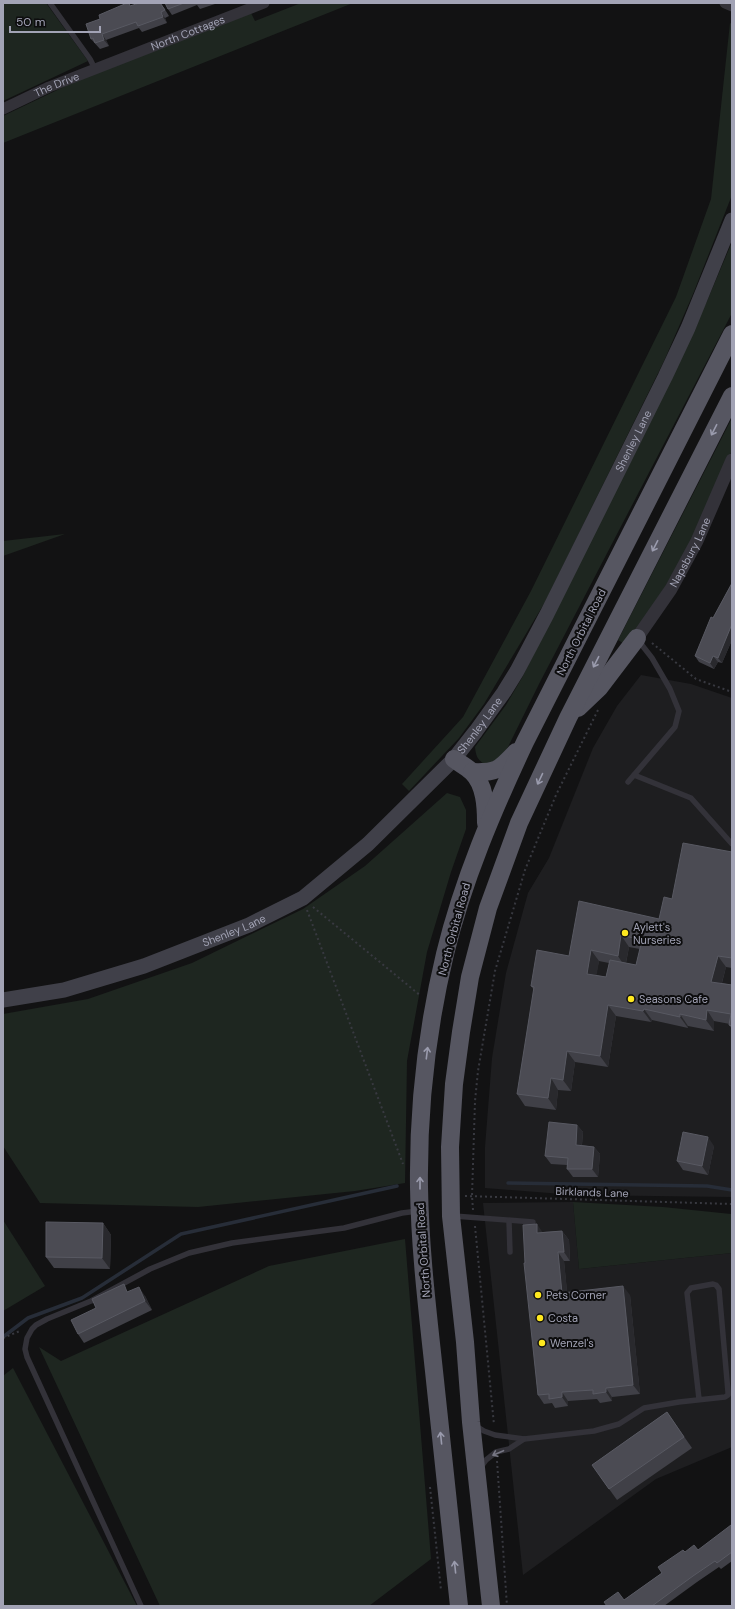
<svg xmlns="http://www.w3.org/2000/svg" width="735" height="1609" viewBox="0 0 735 1609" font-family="'DM Sans',sans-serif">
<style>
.built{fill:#1e1e20}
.green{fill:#1e2620}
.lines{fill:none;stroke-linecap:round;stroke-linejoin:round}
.stream{stroke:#272d38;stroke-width:3.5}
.path{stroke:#383940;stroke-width:2;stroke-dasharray:2 3;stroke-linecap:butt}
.service{stroke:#333239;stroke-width:5.5}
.minor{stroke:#333239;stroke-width:11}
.tertiary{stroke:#333239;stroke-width:13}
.secondary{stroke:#404049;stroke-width:15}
.trunk{stroke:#565661;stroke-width:18}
.wall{fill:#404047;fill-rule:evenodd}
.shaded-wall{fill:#29292d}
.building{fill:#4b4b53;stroke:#585962;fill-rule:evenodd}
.oneway{stroke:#9a9bad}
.oneway2{stroke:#767683}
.poi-dot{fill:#fee81f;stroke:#0d0d0e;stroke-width:1.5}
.labels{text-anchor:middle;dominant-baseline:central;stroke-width:4;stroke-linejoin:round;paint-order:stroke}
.street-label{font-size:11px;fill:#a2a3b5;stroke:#0d0d0e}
.poi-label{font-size:11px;fill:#a2a3b5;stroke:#0d0d0e;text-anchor:start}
</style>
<rect width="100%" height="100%" fill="#121213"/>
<g class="built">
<path d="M641 675 691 684 732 698V1197L575 1195 485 1188V1147L492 1058 506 973 528 893 549 858 593 748 617 706Z"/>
<path d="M573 1202 579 1269 732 1253V1447L656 1479 523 1575 483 1203Z"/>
</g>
<g class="green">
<path d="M3 3H46L88 61 3 101Z"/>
<path d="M301 3H353L3 143V116L76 81 251 13 255 21Z"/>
<path d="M730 23 732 24V195L693 294 664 361 545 602 484 704 459 738 409 791 402 784 463 717 531 591 676 297 711 199Z"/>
<path d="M732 242V313L539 684 508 747 500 758 486 765C477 760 476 756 475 747L506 705 523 676 707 301Z"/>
<path d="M732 418V450L709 506 683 556 655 604 626 645 618 640Z"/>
<path d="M65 534 3 556V541Z"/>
<path d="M447 793 460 797 466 810V829L451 872 427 952 407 1061 405 1183 355 1191 198 1207 40 1203 3 1146V1014L88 999 192 963 303 909 365 866Z"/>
<path d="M573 1202 663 1207 731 1214 732 1253 579 1269Z"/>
<path d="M3 1220 45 1286 3 1311Z"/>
<path d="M405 1239 431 1559 369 1606H160L39 1347 61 1361 269 1266Z"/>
<path d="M13 1368 137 1606H3V1376Z"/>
</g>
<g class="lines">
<g class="stream">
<path d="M508 1183 707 1186 732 1190"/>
<path d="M3 1337 28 1318 82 1298 181 1234 397 1186"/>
</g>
<g class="path">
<path d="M652 643 696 679 732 692"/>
<path d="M313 907 421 996"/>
<path d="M307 910 403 1164"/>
<path d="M465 1196 732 1204"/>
<path d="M473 1210 472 1196 475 1101 478 1071 495 971 525 870 556 795 598 710"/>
<path d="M475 1226 494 1425"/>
<path d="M3 1338 20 1331"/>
<path d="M497 1461 507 1606"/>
<path d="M430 1487 441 1590"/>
</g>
<g class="service">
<path d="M50 3 90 59 95 69"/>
<path d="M634 775 691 798 732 844"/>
<path d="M628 782 675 727 679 711 670 689 652 658 638 640"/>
<path d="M454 1216 533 1222"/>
<path d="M509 1221 510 1252"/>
<path d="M476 1426 484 1431 495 1435 524 1439 594 1431 619 1424 644 1408 679 1402 725 1397 728 1395V1392L719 1289 716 1285 713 1284 691 1288 687 1293 699 1399"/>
<path d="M480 1468 486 1460 496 1452 509 1449 524 1439"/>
<path d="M141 1606 27 1357 25 1349 27 1338 32 1329 36 1325 47 1319 91 1301 150 1269 189 1253 232 1243 344 1228 402 1213 418 1211"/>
</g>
<g class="minor">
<path d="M725 3 732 6"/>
<path id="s1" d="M3 109 49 87 264 3"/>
</g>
<path class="tertiary" id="s2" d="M637 638 671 589 697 541 732 460"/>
<path class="secondary" id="s3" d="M3 1000 64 990 144 966 249 925 303 898 368 844 454 759 476 731 504 692 517 671 547 614 665 377 688 328 732 220"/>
<g class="trunk">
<path d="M578 708 599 688 637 638"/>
<path d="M454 759C459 763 467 767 472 772 485 785 486 806 486 823"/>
<path d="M472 772C497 773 499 770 516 752"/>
<path d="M459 1606C452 1534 444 1462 436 1390 429 1322 420 1255 419 1187 418 1109 427 1029 445 954 463 880 493 810 525 742L732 334"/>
<path d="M491 1606 471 1422 465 1342 451 1216 450 1147 454 1084 461 1032 470 977 488 908 519 823 568 718 732 396"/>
</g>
</g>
<g class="wall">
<path d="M161 3 169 16 165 18 167 23 142 32 139 28 106 40 109 46 100 49 91 39 100 19 131 6Z"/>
<path d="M165 3H218L200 9 197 5 172 15 168 9Z"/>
<path d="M732 583V640L722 663 718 662 714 669 699 662 695 656 713 618Z"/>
<path d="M732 852V968L726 967 722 983 732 985V1029L729 1025 730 1024 714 1021V1031L688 1026V1028L652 1020 651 1022 616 1016 608 1067 575 1062 571 1091 558 1090 556 1110 525 1106 517 1094 534 990 531 986 569 956 659 919 672 899ZM629 947 640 949 636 965 626 963ZM599 961 609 963 606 977 596 975Z"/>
<path d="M577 1125 583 1132 582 1145 594 1147 600 1154 598 1177H573L567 1169V1165L551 1164 545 1156Z"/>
<path d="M714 1146 708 1175 683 1170 677 1161Z"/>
<path d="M103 1223 111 1235 110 1269 54 1268 46 1257Z"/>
<path d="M562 1231 569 1240 570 1261H564L567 1292 630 1295 640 1394 612 1397V1401L600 1403 597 1399 568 1401V1406L555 1408 552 1403 544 1404 538 1395 525 1263 543 1232Z"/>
<path d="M129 1292 145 1296 152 1310 84 1343 78 1334Z"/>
<path d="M667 1412 692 1448 617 1500 592 1465Z"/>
<path d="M732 1526V1561L721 1569 719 1567 697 1582 664 1606H607L624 1600 662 1573 685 1552 698 1550Z"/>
</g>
<g class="shaded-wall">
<path d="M161 12 165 18 167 23 163 17Z"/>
<path d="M102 34 106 40 109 46 104 40Z"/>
<path d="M732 624V640L722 663 718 658Z"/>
<path d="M713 656 718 662 714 669 710 663Z"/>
<path d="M621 935 629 947 625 967 618 956Z"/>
<path d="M591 950 599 961 595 985 587 974Z"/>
<path d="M718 956 726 967 719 993 711 982Z"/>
<path d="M608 1005 616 1016 608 1067 600 1056Z"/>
<path d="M644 1009 652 1020 651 1022 643 1011Z"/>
<path d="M707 1010 714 1021V1031L706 1020Z"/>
<path d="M680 1014 688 1026V1028L680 1017Z"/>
<path d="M567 1051 575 1062 571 1091 563 1080Z"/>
<path d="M551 1078 558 1090 556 1110 548 1098Z"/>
<path d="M577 1125 583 1132 581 1153 576 1145Z"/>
<path d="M708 1137 714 1146 708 1175 702 1166Z"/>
<path d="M594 1147 600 1154 598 1177 592 1169Z"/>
<path d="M103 1223 111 1235 110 1269 102 1258Z"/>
<path d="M537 1224 543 1233H537Z"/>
<path d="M562 1231 569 1240 570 1261 564 1252Z"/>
<path d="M558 1252 564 1261 568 1301 562 1293Z"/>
<path d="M623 1286 630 1295 640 1394 633 1385Z"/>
<path d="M139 1287 145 1296 152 1310 145 1301Z"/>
<path d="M606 1388 612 1397V1401L606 1392Z"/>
<path d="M562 1392 568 1401V1406L562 1397Z"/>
</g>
<g class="building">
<path d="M127 3H129L130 6 139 3H160L165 10 161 12 163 17 138 26 136 22 102 34 104 40 95 43 93 38 91 39 86 24 100 19 99 15Z"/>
<path d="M165 3H184L168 9Z"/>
<path d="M732 583V624L718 658 713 656 710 663 695 656 711 617 713 618Z"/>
<path d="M683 843 732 852V958L718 956 711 982 732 985V1026L729 1025 731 1014 707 1010 706 1020 680 1014V1017L644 1009 643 1011 608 1005 600 1056 567 1051 563 1080 551 1078 548 1098 517 1094 534 987 531 986 537 950 569 956 579 901 659 919 664 897 672 899ZM621 935 642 940 636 965 610 960 606 977 587 974 591 950 618 956Z"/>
<path d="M549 1122 577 1125 576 1145 594 1147 592 1169H567L568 1158 545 1156Z"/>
<path d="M683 1132 708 1137 702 1166 677 1161Z"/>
<path d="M46 1222 103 1223 102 1258 46 1257Z"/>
<path d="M537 1224V1233L562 1231 564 1252H558L562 1293 623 1286 633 1385 606 1388V1392L593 1394V1390L562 1392V1397L549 1399V1394L538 1395 524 1263H525L523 1225Z"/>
<path d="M124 1284 127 1292 139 1287 145 1301 78 1334 71 1320 96 1308 92 1299Z"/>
<path d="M667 1412 684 1437 609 1489 592 1465Z"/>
<path d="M731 1525 732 1526V1552L717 1563 715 1561 693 1576 652 1606H607L604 1602 618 1592 624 1600 662 1573 658 1567 683 1550 685 1552 694 1545 698 1550Z"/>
</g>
<defs><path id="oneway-shaft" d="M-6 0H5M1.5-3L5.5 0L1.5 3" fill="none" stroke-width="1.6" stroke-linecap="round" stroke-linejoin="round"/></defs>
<g class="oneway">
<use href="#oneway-shaft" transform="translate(714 430) rotate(117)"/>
<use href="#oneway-shaft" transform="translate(655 546) rotate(117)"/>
<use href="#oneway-shaft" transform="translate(596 662) rotate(117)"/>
<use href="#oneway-shaft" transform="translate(540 779) rotate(115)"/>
<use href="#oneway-shaft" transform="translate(427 1053) rotate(-83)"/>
<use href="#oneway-shaft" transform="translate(420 1183) rotate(-90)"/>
<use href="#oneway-shaft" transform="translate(441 1438) rotate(-96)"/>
<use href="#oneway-shaft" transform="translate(455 1567) rotate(-96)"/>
</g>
<use class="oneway2" href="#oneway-shaft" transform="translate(498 1453) rotate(157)"/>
<g class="poi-dot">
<circle cx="625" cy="933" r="4"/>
<circle cx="631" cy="999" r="4"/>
<circle cx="538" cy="1295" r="4"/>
<circle cx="540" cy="1318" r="4"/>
<circle cx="542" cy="1343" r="4"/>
</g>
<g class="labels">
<g class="street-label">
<text stroke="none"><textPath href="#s1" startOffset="200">North Cottages</textPath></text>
<text stroke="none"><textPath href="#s1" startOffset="59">The Drive</textPath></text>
<text stroke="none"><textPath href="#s3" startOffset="890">Shenley Lane</textPath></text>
<text stroke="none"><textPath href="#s2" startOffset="101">Napsbury Lane</textPath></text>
<text transform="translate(581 632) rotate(-63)">North Orbital Road</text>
<text stroke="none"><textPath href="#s3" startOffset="566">Shenley Lane</textPath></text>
<text transform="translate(454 929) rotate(-75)">North Orbital Road</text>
<text stroke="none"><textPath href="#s3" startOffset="242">Shenley Lane</textPath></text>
<text transform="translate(592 1192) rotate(2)">Birklands Lane</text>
<text transform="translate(423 1250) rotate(-94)">North Orbital Road</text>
</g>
<g class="poi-label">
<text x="633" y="927">Aylett's<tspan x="633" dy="13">Nurseries</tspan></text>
<text x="639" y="999">Seasons Cafe</text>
<text x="546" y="1295">Pets Corner</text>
<text x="548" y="1318">Costa</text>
<text x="550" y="1343">Wenzel's</text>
</g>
</g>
<rect width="735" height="1609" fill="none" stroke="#a2a3b5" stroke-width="8"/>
<path d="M10 26v6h90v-6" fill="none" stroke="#a2a3b5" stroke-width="2"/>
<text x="16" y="26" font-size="12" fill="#a2a3b5" stroke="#0d0d0e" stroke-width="3" paint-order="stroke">50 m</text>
</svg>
